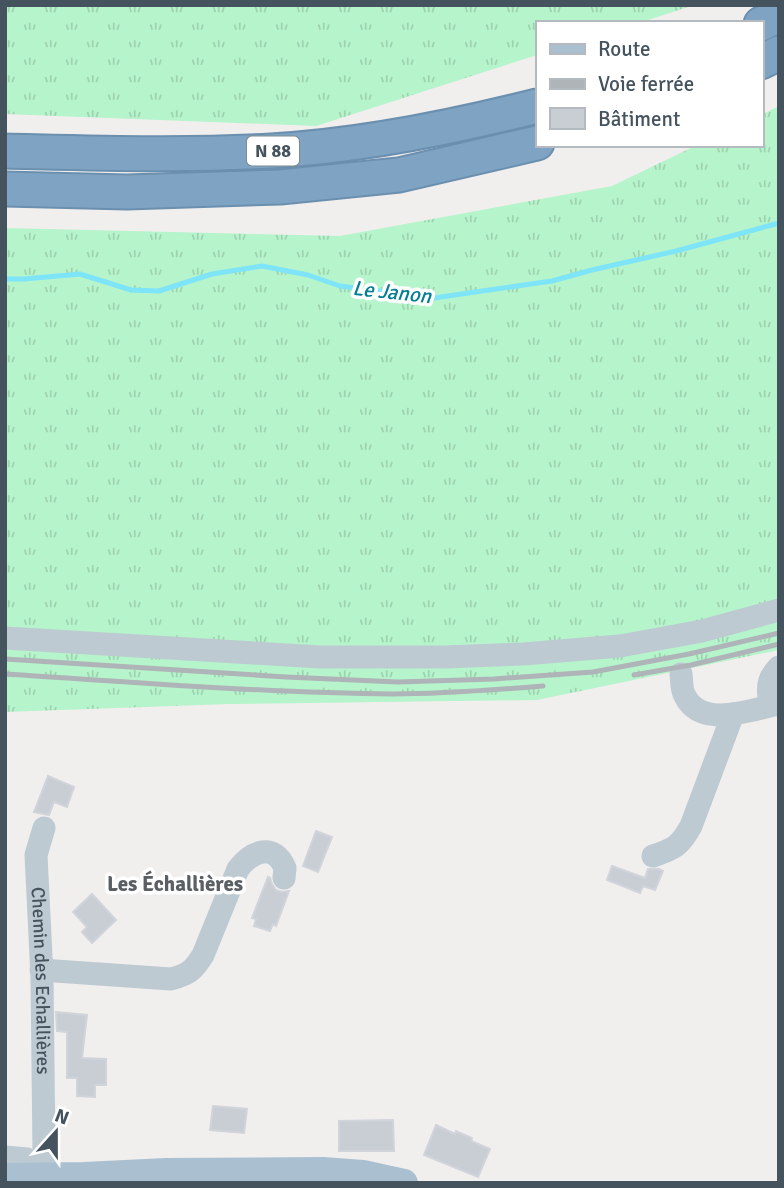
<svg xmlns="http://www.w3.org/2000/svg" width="784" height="1188" viewBox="0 0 784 1188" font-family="Signika,sans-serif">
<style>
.grass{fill:url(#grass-tufts)}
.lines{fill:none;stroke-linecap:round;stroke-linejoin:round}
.stream{stroke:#7ee4f7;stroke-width:5}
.building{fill:#c9ced4;stroke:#d1d4db;stroke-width:2}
.highway-casing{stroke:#6b8faf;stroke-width:37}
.minor{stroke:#bdcad2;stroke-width:23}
.major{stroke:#aac0d1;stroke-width:28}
.highway{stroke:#7fa4c3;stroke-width:33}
.rail{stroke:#afb4b9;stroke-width:5}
.labels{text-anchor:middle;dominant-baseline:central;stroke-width:7;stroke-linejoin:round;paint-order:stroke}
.shield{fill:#fff;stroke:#7c878e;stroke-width:2}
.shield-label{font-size:18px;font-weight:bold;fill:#44535e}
.street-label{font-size:19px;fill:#44535e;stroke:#fff}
.water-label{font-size:21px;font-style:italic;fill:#037e94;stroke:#fff}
.neighbourhood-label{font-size:21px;font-weight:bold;fill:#5a5f64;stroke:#fff}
</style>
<defs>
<pattern id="grass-tufts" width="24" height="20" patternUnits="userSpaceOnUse" patternTransform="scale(1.75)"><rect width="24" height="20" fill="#b6f4cb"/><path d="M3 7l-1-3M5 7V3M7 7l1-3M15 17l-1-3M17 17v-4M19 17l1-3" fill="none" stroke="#9ed3b1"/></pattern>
</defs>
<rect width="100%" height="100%" fill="#f1eeee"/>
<g class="grass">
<path d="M5 5H694L639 23H537V55L316 126 5 114Z"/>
<path d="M779 106V650L537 700 229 704 5 712V228L340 236 612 186 697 145H761V115Z"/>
</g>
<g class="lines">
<path class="stream" d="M5 279H24L80 274 131 290 159 291 212 274 262 266 308 275 340 286 434 298 552 281 592 270 676 251 779 223"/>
</g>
<g class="building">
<path d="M48 776 74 787 67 807 54 802 49 815 34 812Z"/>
<path d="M316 831 332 837 318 872 303 866Z"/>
<path d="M612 866 645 878 648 869H659L663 871 655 890 643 886 640 893 607 880Z"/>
<path d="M268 877 270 878 272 884 276 890 282 892 289 891 276 926 273 924 270 931 254 926 256 919 252 918Z"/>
<path d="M92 894 116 920 92 943 82 932 87 927 73 912Z"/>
<path d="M56 1012 87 1015 82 1058 106 1059V1085H95V1097L77 1096V1078H67V1032L57 1031Z"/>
<path d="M213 1106 247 1109 244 1133 210 1130Z"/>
<path d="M393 1120 394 1151H339V1121Z"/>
<path d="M436 1125 455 1134 456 1131 472 1138 471 1141 490 1149 478 1177 424 1155Z"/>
</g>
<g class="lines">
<defs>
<g id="highway">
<path d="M761 24 779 15"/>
<path d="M761 62 779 53"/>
<path d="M5 151C94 153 182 156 271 151 361 146 450 128 537 106"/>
<path d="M5 189 127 192 280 187 399 175 537 143"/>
</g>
</defs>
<use href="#highway" class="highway-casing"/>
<g class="minor">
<path d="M5 638 320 657H444L523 654 620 646 702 631 779 610"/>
<path d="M779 667C770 676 767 684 769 697L779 705"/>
<path d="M681 674C682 681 681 690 685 696 701 729 750 710 778 704"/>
<path id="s1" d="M44 828 36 855 42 977 44 1154 46 1177"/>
<path d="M653 856C674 849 680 846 691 826L733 714"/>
<path d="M41 970 171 979C189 974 193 971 203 955L238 869C252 851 274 842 285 868L284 878"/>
<path d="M5 1157 27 1159 46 1167"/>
</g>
<path class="major" d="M5 1177 84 1176 166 1172 323 1171 363 1174 404 1183"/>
<use href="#highway" class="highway"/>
<g class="rail">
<path d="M5 659 286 677 398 682 494 679 593 672 689 654 779 633"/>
<path d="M5 674C135 682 265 693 394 694 444 694 494 690 543 686"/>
<path d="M634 675 691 665 779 644"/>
</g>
</g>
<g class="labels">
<rect class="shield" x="247" y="136.5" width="52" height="29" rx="5"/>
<g class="shield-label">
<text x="273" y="151">N 88</text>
</g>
<g class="street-label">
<text stroke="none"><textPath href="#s1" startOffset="154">Chemin des Echallières</textPath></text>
</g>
<g class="water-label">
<text transform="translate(392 292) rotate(6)">Le Janon</text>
</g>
<g class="neighbourhood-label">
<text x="175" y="884">Les Échallières</text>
</g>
</g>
<rect width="784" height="1188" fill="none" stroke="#44535e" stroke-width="14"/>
<rect x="536" y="21" width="228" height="126" fill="#ffffff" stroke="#b4babf" stroke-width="2"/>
<rect x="550" y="44" width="35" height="10" fill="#aac0d1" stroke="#b4babf" stroke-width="2"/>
<text x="598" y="56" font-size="21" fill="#44535e">Route</text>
<rect x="550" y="79" width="35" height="10" fill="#afb4b9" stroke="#b4babf" stroke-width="2"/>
<text x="598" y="91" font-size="21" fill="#44535e">Voie ferrée</text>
<rect x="550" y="108" width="35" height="21" fill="#c9ced4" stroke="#b4babf" stroke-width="2"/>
<text x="598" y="126" font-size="21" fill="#44535e">Bâtiment</text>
<g transform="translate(56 1132) rotate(21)" stroke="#ffffff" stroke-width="5" paint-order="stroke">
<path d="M0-5L12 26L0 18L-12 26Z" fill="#44535e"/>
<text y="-10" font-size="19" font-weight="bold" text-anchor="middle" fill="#44535e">N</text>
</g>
</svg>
